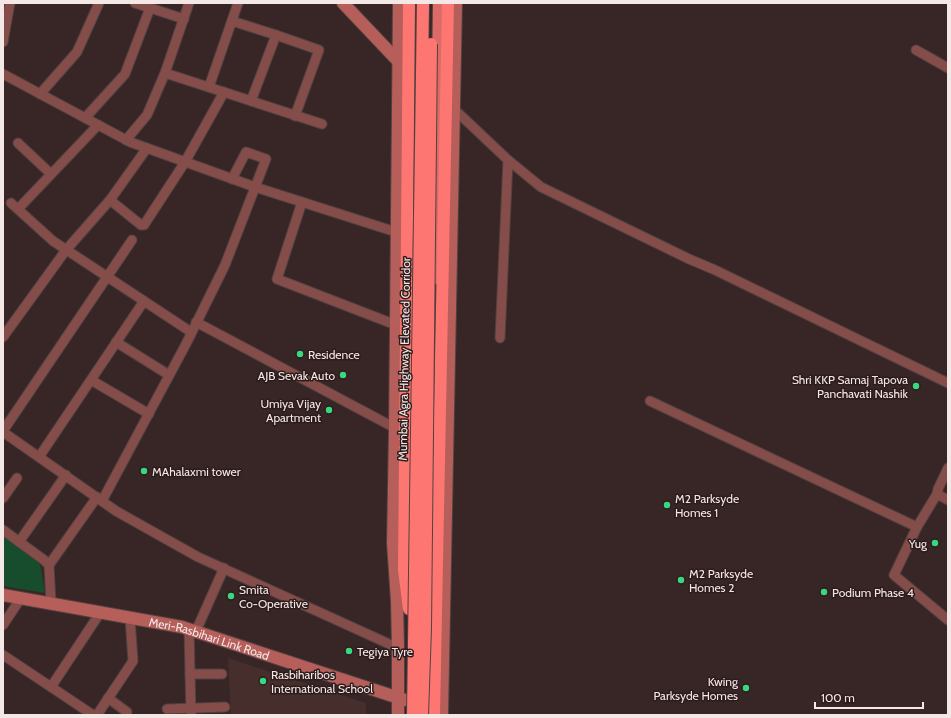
<svg xmlns="http://www.w3.org/2000/svg" width="951" height="718" viewBox="0 0 951 718" font-family="Cabin,sans-serif">
<style>
.built{fill:#462e2c}
.green{fill:#174d2d}
.lines{fill:none;stroke-linecap:round;stroke-linejoin:round}
.street-casing{stroke:#514140;stroke-width:11}
.secondary-casing{stroke:#514140;stroke-width:14}
.primary-casing{stroke:#514140;stroke-width:14}
.highway-casing{stroke:#514140;stroke-width:14}
.street{stroke:#844d4a;stroke-width:9}
.secondary{stroke:#b55e5a;stroke-width:12}
.primary{stroke:#da6b67;stroke-width:12}
.highway{stroke:#fd7672;stroke-width:12}
.highway-bridge-casing{stroke:#514140;stroke-width:14;stroke-linecap:butt}
.highway-bridge{stroke:#fd7672;stroke-width:12}
.poi-dot{fill:#38d880;stroke:#2d1c1b;stroke-width:1.5}
.labels{text-anchor:middle;dominant-baseline:central;stroke-width:3;stroke-linejoin:round;paint-order:stroke}
.poi-label{font-size:12px;fill:#f4e8e7;stroke:#2d1c1b;text-anchor:start}
.street-label{font-size:12px;fill:#f4e8e7;stroke:#2d1c1b}
</style>
<rect width="100%" height="100%" fill="#372625"/>
<path class="built" d="M228 658 366 703V715H231Z"/>
<path class="green" d="M3 534 19 546 40 564 45 593 3 586Z"/>
<g class="lines">
<defs>
<g id="street">
<path d="M135 3 184 19"/>
<path d="M232 21 276 35 251 101"/>
<path d="M276 35 319 50 295 116"/>
<path d="M3 42 10 3"/>
<path d="M916 50 948 68"/>
<path d="M165 73 322 124"/>
<path d="M3 74 130 142 255 187 396 232"/>
<path d="M209 87 238 3"/>
<path d="M40 94 77 52 99 3"/>
<path d="M454 109 508 160 541 187 689 259 715 270 948 383"/>
<path d="M85 118 125 74 150 8"/>
<path d="M126 140 147 115 165 73 189 3"/>
<path d="M18 143 51 174"/>
<path d="M110 200 141 225H144L185 162 224 92"/>
<path d="M302 202 277 279 396 325"/>
<path d="M11 203 53 241 191 332"/>
<path d="M18 209 98 125"/>
<path d="M196 322 395 428"/>
<path d="M3 337 66 250 110 200 147 148"/>
<path d="M500 338 508 160"/>
<path d="M116 342 169 375"/>
<path d="M91 380 149 414"/>
<path d="M650 401 917 527"/>
<path d="M3 431 132 240"/>
<path d="M3 432 116 511 164 538 198 557 398 648"/>
<path d="M39 457 144 301"/>
<path d="M948 468 938 489 937 494 917 527 894 575 948 620"/>
<path d="M937 494 948 500"/>
<path d="M3 498 17 478"/>
<path d="M102 501 186 344 225 265 266 159 246 152 232 179"/>
<path d="M3 530 44 560 49 565 51 603"/>
<path d="M19 542 66 475"/>
<path d="M49 565 97 497"/>
<path d="M3 625 21 598"/>
<path d="M189 629 191 715"/>
<path d="M196 631 224 568"/>
<path d="M3 655 93 715"/>
<path d="M190 674H222"/>
<path d="M51 687 100 613"/>
<path d="M108 698 127 712"/>
<path d="M167 709 225 707"/>
<path d="M97 715 133 661 130 618"/>
</g>
<g id="secondary">
<path d="M343 3 398 61"/>
<path id="s1" d="M3 595 182 627 405 700"/>
<path d="M398 715V648L397 601 393 543 395 428 399 3"/>
<path d="M442 715 456 3"/>
</g>
<path id="primary" d="M435 278 439 3"/>
<g id="highway">
<path d="M409 3 404 570 409 609"/>
<path d="M434 715 448 3"/>
</g>
</defs>
<use href="#street" class="street-casing"/>
<use href="#secondary" class="secondary-casing"/>
<use href="#primary" class="primary-casing"/>
<use href="#highway" class="highway-casing"/>
<use href="#street" class="street"/>
<use href="#secondary" class="secondary"/>
<use href="#primary" class="primary"/>
<use href="#highway" class="highway"/>
<defs>
<g id="highway-bridge">
<path d="M413 715 423 3"/>
<path d="M422 715 425 628 431 44"/>
</g>
</defs>
<use href="#highway-bridge" class="highway-bridge-casing"/>
<use href="#highway-bridge" class="highway-bridge"/>
</g>
<g class="poi-dot">
<circle cx="300" cy="354" r="4"/>
<circle cx="343" cy="375" r="4"/>
<circle cx="916" cy="386" r="4"/>
<circle cx="329" cy="410" r="4"/>
<circle cx="144" cy="471" r="4"/>
<circle cx="667" cy="505" r="4"/>
<circle cx="935" cy="543" r="4"/>
<circle cx="681" cy="580" r="4"/>
<circle cx="824" cy="592" r="4"/>
<circle cx="231" cy="596" r="4"/>
<circle cx="349" cy="651" r="4"/>
<circle cx="263" cy="681" r="4"/>
<circle cx="746" cy="688" r="4"/>
</g>
<g class="labels">
<g class="poi-label">
<text x="308" y="354">Residence</text>
<text x="335" y="375" text-anchor="end">AJB Sevak Auto</text>
<text x="908" y="379" text-anchor="end">Shri KKP Samaj Tapova<tspan x="908" dy="14">Panchavati Nashik</tspan></text>
<text x="321" y="403" text-anchor="end">Umiya Vijay<tspan x="321" dy="14">Apartment</tspan></text>
<text x="152" y="471">MAhalaxmi tower</text>
<text x="675" y="498">M2 Parksyde<tspan x="675" dy="14">Homes 1</tspan></text>
<text x="927" y="543" text-anchor="end">Yug</text>
<text x="689" y="573">M2 Parksyde<tspan x="689" dy="14">Homes 2</tspan></text>
<text x="239" y="589">Smita<tspan x="239" dy="14">Co-Operative</tspan></text>
<text x="832" y="592">Podium Phase 4</text>
<text x="357" y="651">Tegiya Tyre</text>
<text x="271" y="674">Rasbiharibos<tspan x="271" dy="14">International School</tspan></text>
<text x="738" y="681" text-anchor="end">Kwing<tspan x="738" dy="14">Parksyde Homes</tspan></text>
</g>
<g class="street-label">
<text transform="translate(404 359) rotate(-89)">Mumbai Agra Highway Elevated Corridor</text>
<text stroke="none"><textPath href="#s1" startOffset="211">Meri-Rasbihari Link Road</textPath></text>
</g>
</g>
<rect width="951" height="718" fill="none" stroke="#f4e8e7" stroke-width="8"/>
<path d="M815 702v6h108v-6" fill="none" stroke="#f4e8e7" stroke-width="2"/>
<text x="821" y="702" font-size="12" fill="#f4e8e7" stroke="#2d1c1b" stroke-width="3" paint-order="stroke">100 m</text>
</svg>
